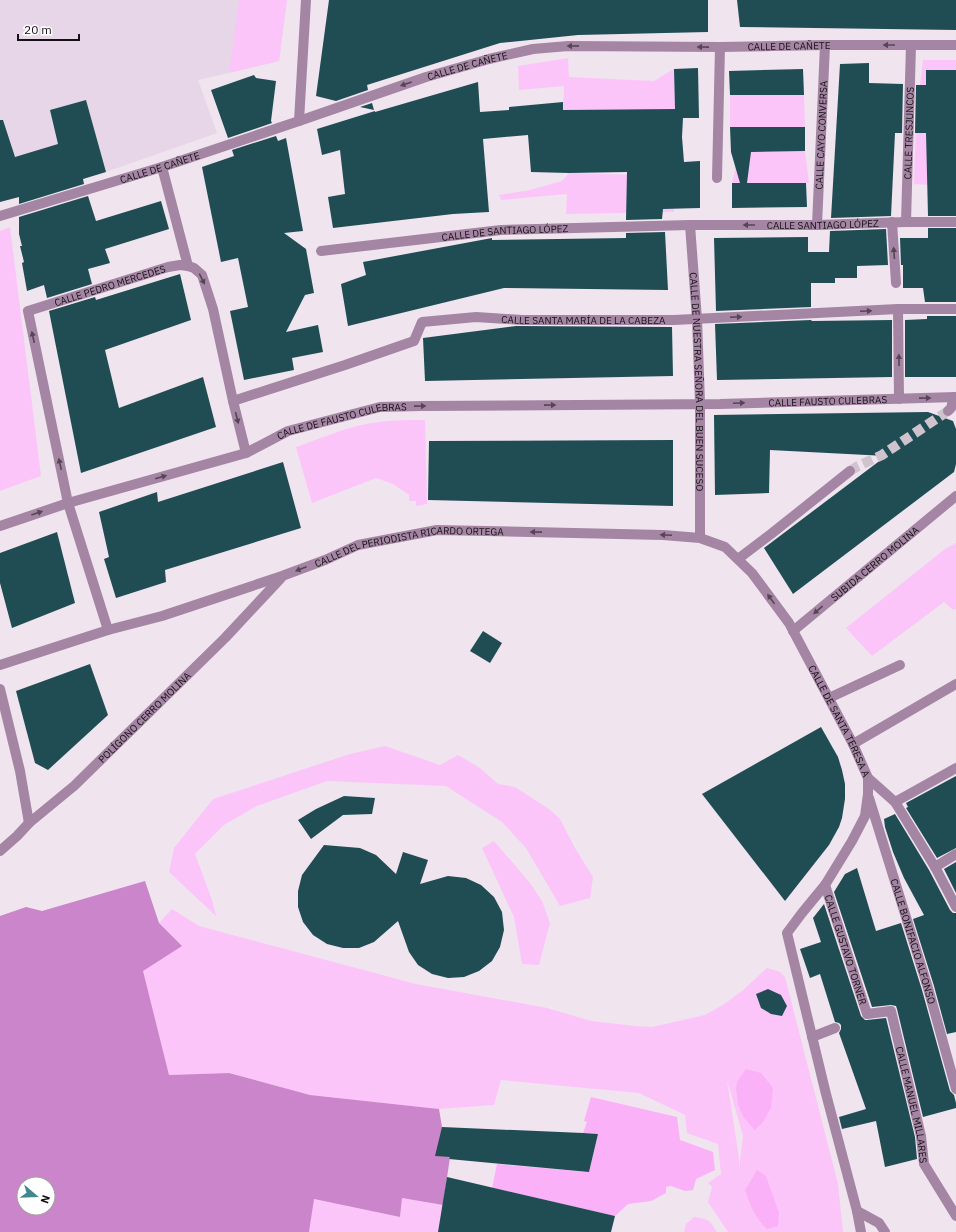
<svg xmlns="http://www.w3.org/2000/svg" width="956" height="1232" viewBox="0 0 956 1232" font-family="'IBM Plex Sans',sans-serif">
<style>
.built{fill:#e7d6e7}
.green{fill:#fcc5fa;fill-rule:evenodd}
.forest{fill:#cb85ca;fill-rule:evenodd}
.water{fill:#fab1f8}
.building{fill:#204d53}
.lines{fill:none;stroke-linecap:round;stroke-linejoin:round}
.minor-tunnel{stroke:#cfc4ce;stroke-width:10;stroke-dasharray:10 5;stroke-linecap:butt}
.minor{stroke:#a485a3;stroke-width:10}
.oneway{fill:#554555}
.labels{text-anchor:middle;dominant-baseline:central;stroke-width:4;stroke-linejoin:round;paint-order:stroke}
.street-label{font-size:10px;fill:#151115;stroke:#fff}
</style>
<rect width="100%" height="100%" fill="#f0e4ef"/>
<path class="built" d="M0 0H287L279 61 198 80 217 133 106 172 0 202Z"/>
<g class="green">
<path d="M239 0H287L279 61 229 73Z"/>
<path d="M568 58 569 77 654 81 674 69 675 109 563 110 564 86 519 90 518 66Z"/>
<path d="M923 60H956V186L914 184 916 119Z"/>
<path d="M730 95H804L805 127H730Z"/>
<path d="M805 151 809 183H732L736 166H749L750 161 745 152Z"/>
<path d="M569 173 673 176 674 212 566 214 567 194 501 200 499 195 530 190 562 181Z"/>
<path d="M10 227 41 476 0 491V231Z"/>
<path d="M425 420 427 504 416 506V501H409V495L393 484 376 478 312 503 296 447C319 439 342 429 366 424 386 420 406 420 425 420Z"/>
<path d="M956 543V609L953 610 944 602 872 656 846 628 920 569 945 549Z"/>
<path d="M385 746 440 765 458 755 480 768 498 784 515 787 549 809 560 819 575 848 593 877 590 898 560 906 526 848 502 822 446 786 327 781 257 806 224 825 195 854 213 903 216 916 169 872 174 848 213 799 350 754Z"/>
<path d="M494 841 530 883 542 901 550 923 539 965 522 964 514 917 482 848Z"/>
<path d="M172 909 199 926 416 984 547 1008 591 1021 636 1026 652 1027 705 1015 723 1005 742 991 767 968 780 972 785 977 838 1184 843 1232H728L708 1202 712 1187 708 1183 721 1174 718 1144 687 1133 685 1115 639 1093 501 1080 494 1105 439 1109 310 1095 229 1073 169 1075 142 971 181 946 159 923ZM727 1080 743 1136 739 1170V1158Z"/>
<path d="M402 1198 443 1205 438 1232H309L313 1199 400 1217Z"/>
<path d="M694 1217C710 1219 709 1220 717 1232H684L686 1224Z"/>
</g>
<path class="forest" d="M145 881 159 923 182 946 143 971 169 1075 229 1073 310 1095 439 1109 442 1127 450 1157 443 1205 402 1198 400 1217 314 1199 309 1232H0V916L26 907 42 911ZM24 1184H48V1208H24Z"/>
<g class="water">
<path d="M746 1069 761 1073 773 1088 771 1108 763 1122 755 1130 744 1118 738 1105 736 1089 737 1082Z"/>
<path d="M591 1097 677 1117 680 1140 713 1152 715 1170 696 1179 693 1190 685 1191 671 1186 666 1187V1193L651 1201 628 1204 615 1216 492 1188 497 1164 589 1172 598 1134 583 1133 587 1122 584 1121Z"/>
<path d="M757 1170 766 1176 779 1213 778 1226 767 1229C754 1216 751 1207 745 1190Z"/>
</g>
<g class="building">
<path d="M329 0H708V32L578 35 500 43 367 85 368 90 336 101 316 96Z"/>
<path d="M737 0H956V30L740 27Z"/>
<path d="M869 63V83L903 84 902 133H895L891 216 831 218 840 64Z"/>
<path d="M698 68 699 118H683L682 137 684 162 700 161V208L663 209 662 219 626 220 627 172 569 173 531 172 528 135 483 139 489 212 453 214 333 228 328 197 345 194 340 150 322 155 317 129 375 111V112L478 82 480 112 509 110V107L563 102V110L675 109 674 69Z"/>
<path d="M803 69 804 95H730L729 71Z"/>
<path d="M926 70H956V216H928L926 133H915L916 85H926Z"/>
<path d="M254 75 256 78 276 81 271 121 272 123 228 138 211 90Z"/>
<path d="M86 100 106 172 83 179 84 184 19 204V197L0 202V120H3L15 157 58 144 50 110Z"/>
<path d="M372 103 374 110 360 107Z"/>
<path d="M730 127H805V151L751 152 747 183H806L807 207 732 208V183H740L731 152Z"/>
<path d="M276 136 278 141 286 138 303 231 284 233 306 249 314 293 305 295 286 332 318 325 323 352 292 358 294 370 244 380 230 311 248 307 238 258 221 262 202 167 234 156 232 150Z"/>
<path d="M88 196 96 221 161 201 169 229 105 249 110 263 88 269 92 284 47 298 44 285 27 291 22 263 24 262 20 246H22L19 234V217Z"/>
<path d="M928 228H956V302H925L923 288H903V265H901L900 238H928Z"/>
<path d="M886 229 888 265 857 266V278H835V283H811V307L716 311 714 238 808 237V252H829L830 231Z"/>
<path d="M665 232 668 290 504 288 348 326 341 284 366 275 363 262 492 238V240L626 238V233Z"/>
<path d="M180 274 191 320 105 350 119 408 203 377 216 427 81 473 49 311 95 297 96 300Z"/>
<path d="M927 316H956V377H905V320L927 319Z"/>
<path d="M811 320 812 321 892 320V377L717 380 715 324Z"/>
<path d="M516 326 672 327 673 376 425 381 423 338Z"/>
<path d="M928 412 953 421 956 429V464L954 472 793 594 764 548 886 456 770 450 769 493 715 495 714 415Z"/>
<path d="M673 440V506L428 500 429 441Z"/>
<path d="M283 462 301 528 165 570 166 582 116 598 104 559 109 557 99 512 157 492 158 502Z"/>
<path d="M57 532 75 603 12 628 0 583V553Z"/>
<path d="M483 631 502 643 490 663 470 651Z"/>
<path d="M90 664 108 715 48 770 35 763 16 691Z"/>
<path d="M821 727 838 757 842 770 845 784V799L842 818 839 827 829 845 785 901 702 794Z"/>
<path d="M956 776V848L937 858 906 808 908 807 906 803Z"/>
<path d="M344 796 375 798 372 814 343 815 311 839 298 820 316 809Z"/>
<path d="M895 814 929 870 950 910 953 913H956V1032L947 1034 934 986 913 919 924 915 904 878 893 852 885 827 884 819Z"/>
<path d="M324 845 360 848 376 855 396 874 403 852 428 860 420 884 448 876 466 878 481 885 494 897 502 912 504 930 500 947 492 961 479 971 464 977 448 978 432 974 418 965 409 952 398 921 374 942 359 948H343L327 944 313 935 303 922 298 907V891L302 875Z"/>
<path d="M956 862V893L944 869Z"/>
<path d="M857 868 876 931 901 923 922 990 950 1091 954 1095 956 1103V1108L923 1117 897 1009 896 1006 891 1005 872 1007 834 892 845 874Z"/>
<path d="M824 904 861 1016 865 1020H867L886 1018 915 1137 917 1159 885 1167 876 1121 842 1129 839 1117 866 1109 839 1033 841 1029V1025L839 1023 835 1022 820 974 810 978 800 949 821 942 813 918Z"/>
<path d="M768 989 781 995 787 1006 782 1016 771 1014 761 1008 756 994Z"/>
<path d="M442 1127 583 1133 598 1134 589 1172 449 1159 450 1157 435 1156Z"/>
<path d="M447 1177 615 1216 611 1232H438Z"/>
</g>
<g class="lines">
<path class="minor-tunnel" d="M850 471 858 466 882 455 948 411"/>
<g class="minor">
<path d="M299 121 306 0"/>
<path d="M162 167 188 266"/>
<path d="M717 178 720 47"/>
<path id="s1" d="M0 216 162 167 299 121 426 77 489 59 533 49 568 46 720 47 825 45H956"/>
<path d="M892 222 896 283"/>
<path id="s2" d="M906 222 911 45"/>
<path id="s3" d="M690 225 697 319 700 403V538"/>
<path id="s4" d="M817 225 825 45"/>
<path id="s5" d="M321 251 501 230 690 225H817L906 222H956"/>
<path d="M898 309 899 399"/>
<path id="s6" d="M233 401 345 365 414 341 422 322 476 317 522 320H674L898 309H956"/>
<path d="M948 411 951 408 954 397"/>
<path id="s7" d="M0 526 68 503 246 453 288 431 380 407 421 406 720 404 956 397"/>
<path d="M738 559 771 534 850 471"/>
<path id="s8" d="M108 630 68 503 28 311 168 267 180 265 188 266 194 268 202 275 213 309 233 401 246 453"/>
<path id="s9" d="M793 631 956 496"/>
<path id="s10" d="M0 665 108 630 162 616 282 576 325 560 358 545 437 530 663 535 700 538 725 547 752 573 789 623 853 744 868 778 895 802 935 867 956 907"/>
<path d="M0 689 20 771 29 823"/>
<path d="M829 698 900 665"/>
<path d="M853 744 956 684"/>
<path id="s11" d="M869 798 928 988 956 1089"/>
<path d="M895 802 956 768"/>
<path id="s12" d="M0 851 17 836 29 823 74 786 225 638 281 578"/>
<path d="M935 867 956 854"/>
<path id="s13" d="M825 885 867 1014 891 1011 921 1136 924 1164 956 1216"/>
<path d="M812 1037 835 1028"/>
<path d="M857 1211 879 1223 885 1232"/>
<path d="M861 1232 857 1211 826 1094 787 933 802 913 825 885 852 841 865 816 868 794V778"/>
</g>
</g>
<defs><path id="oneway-solid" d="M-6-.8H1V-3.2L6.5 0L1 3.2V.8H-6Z"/></defs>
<g class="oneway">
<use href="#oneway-solid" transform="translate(889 45) rotate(-180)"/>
<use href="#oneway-solid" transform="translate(573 46) rotate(179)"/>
<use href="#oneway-solid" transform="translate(703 47) rotate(-179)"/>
<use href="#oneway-solid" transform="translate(406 84) rotate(161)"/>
<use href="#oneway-solid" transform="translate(749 225) rotate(180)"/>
<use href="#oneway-solid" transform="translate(894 253) rotate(-94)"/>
<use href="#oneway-solid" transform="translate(202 279) rotate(63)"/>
<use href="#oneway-solid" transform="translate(866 311) rotate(-3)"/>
<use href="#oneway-solid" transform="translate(736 317) rotate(-3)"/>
<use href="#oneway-solid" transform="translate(33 337) rotate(-102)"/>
<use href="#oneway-solid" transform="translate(899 360) rotate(-91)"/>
<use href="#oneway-solid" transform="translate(925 398) rotate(-1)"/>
<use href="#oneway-solid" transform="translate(739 403) rotate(-2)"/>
<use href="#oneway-solid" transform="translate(550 405) rotate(-1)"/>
<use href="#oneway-solid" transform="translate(420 406) rotate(-1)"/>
<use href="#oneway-solid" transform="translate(237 418) rotate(76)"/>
<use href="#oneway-solid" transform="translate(60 464) rotate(-102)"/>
<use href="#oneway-solid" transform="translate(161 477) rotate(-16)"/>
<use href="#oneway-solid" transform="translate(37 513) rotate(-19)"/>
<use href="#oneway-solid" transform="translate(536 532) rotate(-179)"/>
<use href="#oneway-solid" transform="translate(666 535) rotate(-177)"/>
<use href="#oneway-solid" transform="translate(301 569) rotate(159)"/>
<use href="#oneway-solid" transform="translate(771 599) rotate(-126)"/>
<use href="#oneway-solid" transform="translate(818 610) rotate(140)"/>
</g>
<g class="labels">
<g class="street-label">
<text stroke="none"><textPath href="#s1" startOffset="815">CALLE DE CAÑETE</textPath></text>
<text stroke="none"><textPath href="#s1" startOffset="491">CALLE DE CAÑETE</textPath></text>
<text stroke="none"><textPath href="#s2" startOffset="89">CALLE TRESJUNCOS</textPath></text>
<text stroke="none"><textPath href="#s4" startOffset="90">CALLE CAYO CONVERSA</textPath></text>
<text stroke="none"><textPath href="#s1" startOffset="167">CALLE DE CAÑETE</textPath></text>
<text stroke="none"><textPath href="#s5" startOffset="503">CALLE SANTIAGO LÓPEZ</textPath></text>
<text stroke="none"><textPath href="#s5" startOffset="185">CALLE DE SANTIAGO LÓPEZ</textPath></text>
<text stroke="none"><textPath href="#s8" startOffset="415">CALLE PEDRO MERCEDES</textPath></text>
<text stroke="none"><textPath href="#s6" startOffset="373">CALLE SANTA MARÍA DE LA CABEZA</textPath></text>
<text stroke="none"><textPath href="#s3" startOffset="157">CALLE DE NUESTRA SEÑORA DEL BUEN SUCESO</textPath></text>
<text stroke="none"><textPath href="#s7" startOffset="847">CALLE FAUSTO CULEBRAS</textPath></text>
<text stroke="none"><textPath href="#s7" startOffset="359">CALLE DE FAUSTO CULEBRAS</textPath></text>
<text stroke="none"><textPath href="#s10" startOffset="428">CALLE DEL PERIODISTA RICARDO ORTEGA</textPath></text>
<text stroke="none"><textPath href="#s9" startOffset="106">SUBIDA CERRO MOLINA</textPath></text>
<text stroke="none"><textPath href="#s12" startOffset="197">POLÍGONO CERRO MOLINA</textPath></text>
<text stroke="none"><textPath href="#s10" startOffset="958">CALLE DE SANTA TERESA A</textPath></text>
<text stroke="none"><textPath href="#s11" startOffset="150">CALLE BONIFACIO ALFONSO</textPath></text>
<text stroke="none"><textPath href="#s13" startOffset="68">CALLE GUSTAVO TORNER</textPath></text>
<text stroke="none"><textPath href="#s13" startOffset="256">CALLE MANUEL MILLARES</textPath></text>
</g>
</g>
<g transform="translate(36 1196) rotate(109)"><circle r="19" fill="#ffffff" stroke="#a1a0a1"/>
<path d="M0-3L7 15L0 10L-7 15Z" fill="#418791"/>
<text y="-6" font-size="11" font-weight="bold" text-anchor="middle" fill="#151115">N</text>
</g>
<path d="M18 34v6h61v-6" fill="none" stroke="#151115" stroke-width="2"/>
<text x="24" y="34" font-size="12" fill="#151115" stroke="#ffffff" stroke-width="3" paint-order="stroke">20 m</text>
</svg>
